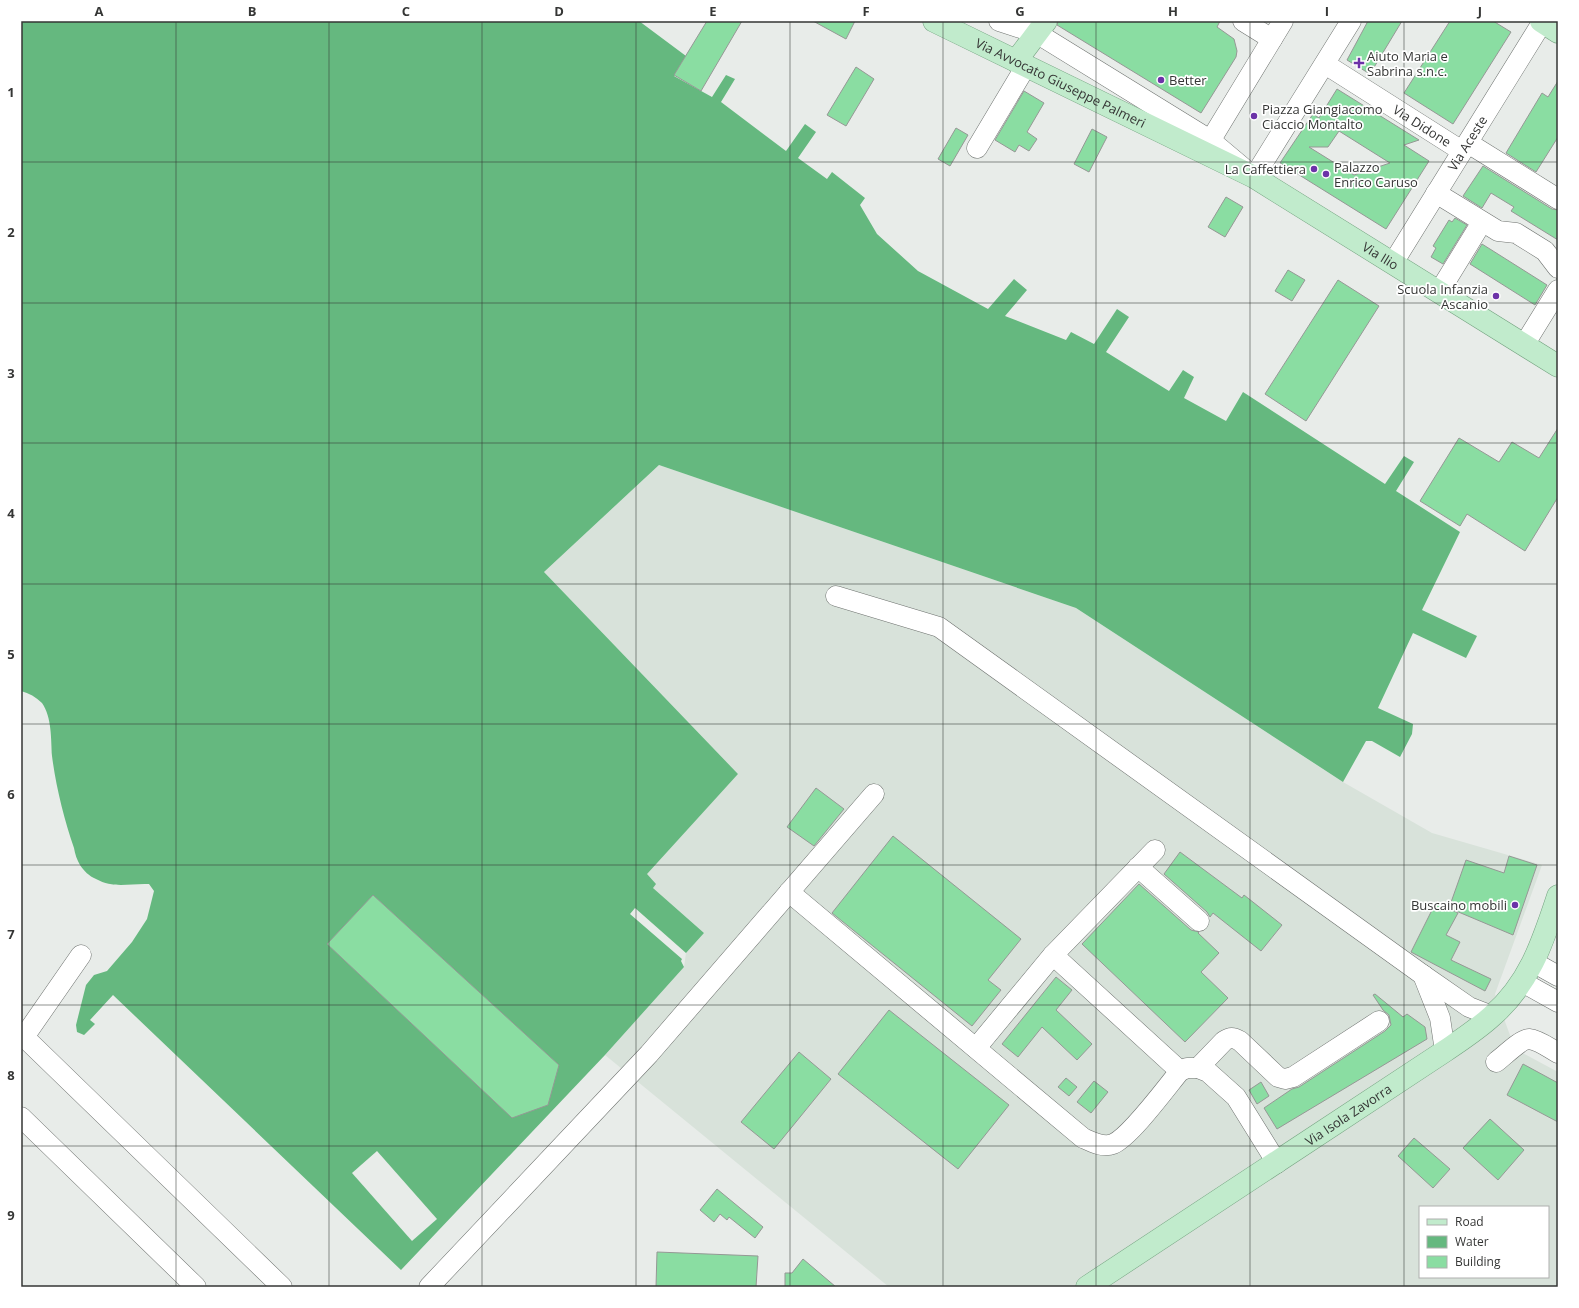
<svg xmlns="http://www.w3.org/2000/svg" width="1579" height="1308" viewBox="0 0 1579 1308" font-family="'Open Sans',sans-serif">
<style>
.built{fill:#d8e2da;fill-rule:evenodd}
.water{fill:#65b87f}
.pier{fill:#e8ece9}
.building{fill:#8adda2;stroke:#959895;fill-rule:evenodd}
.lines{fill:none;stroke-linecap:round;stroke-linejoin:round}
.minor-casing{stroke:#6e726f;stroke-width:21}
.major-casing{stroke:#75a381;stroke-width:23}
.minor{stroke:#fff;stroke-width:20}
.major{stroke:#c1ebcc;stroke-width:22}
.grid{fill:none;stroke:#353635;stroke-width:1;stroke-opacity:0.55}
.poi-dot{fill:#6c32a8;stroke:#fff;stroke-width:1.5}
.labels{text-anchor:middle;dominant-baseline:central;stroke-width:3.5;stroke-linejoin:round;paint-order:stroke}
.poi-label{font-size:13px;fill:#353635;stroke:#fff;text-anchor:start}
.street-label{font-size:13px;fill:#353635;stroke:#fff}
.neatline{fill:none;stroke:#353635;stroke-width:1.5}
.grid-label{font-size:13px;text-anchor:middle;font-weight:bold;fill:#353635}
</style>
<rect width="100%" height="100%" fill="#e8ece9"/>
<path class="built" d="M659 465 1076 608 1309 760 1343 782 1432 833 1542 865 1495 994 1515 1049 1558 1072V1287H889L605 1055 684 967 686 953 704 933 653 888 646 874 738 774 544 572ZM1420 1207H1548V1277H1420Z"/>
<path class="water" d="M21 21H639L686 56 674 76 712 97 726 75 735 79 721 102 786 151 805 124 816 132 798 158 827 179 832 172 865 198 860 205 877 234 918 271 988 309 1014 279 1027 290 1005 316 1066 340 1071 332 1094 344 1117 309 1129 317 1106 352 1169 391 1183 370 1194 377 1184 398 1226 421 1243 392 1385 484 1404 456 1414 462 1396 491 1460 532 1422 610 1477 636 1466 658 1413 633 1378 708 1413 724 1412 734 1400 757 1372 741H1366L1343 782 1076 608 659 465 544 572 738 774 647 874 656 884 653 888 704 933 686 953 635 908 630 914 682 959 681 961 684 967 605 1055 401 1270 113 995 90 1020 95 1024 84 1035 77 1032 76 1025 86 985 94 975 107 971 132 942 147 919 154 891 149 884C130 883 114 889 96 879 89 876 84 871 80 865 77 860 75 854 74 848 64 819 56 787 52 756 51 740 52 717 42 703 36 697 29 693 21 691Z"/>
<path class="pier" d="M377 1151 437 1219 412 1241 352 1173Z"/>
<g class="building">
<path d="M707 21H742L701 91 674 75Z"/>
<path d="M813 21H855L846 39Z"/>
<path d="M1058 21H1220L1217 27 1234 39 1237 51 1236 57 1201 113 1057 25Z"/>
<path d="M1368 21H1402L1370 74 1347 60Z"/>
<path d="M1450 21H1493L1511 32 1453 124 1404 93Z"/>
<path d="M856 67 874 79 846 126 827 115Z"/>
<path d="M1558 81V137L1536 172 1506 153 1542 93 1548 97Z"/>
<path d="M1337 89 1419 140 1404 145 1429 161 1386 229 1280 163 1313 114 1319 118ZM1339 131 1390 163 1354 175 1309 147H1328Z"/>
<path d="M1024 91 1044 103 1027 132 1037 139 1029 151 1019 145 1015 152 995 140Z"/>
<path d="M956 128 968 135 950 166 938 159Z"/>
<path d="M1092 129 1107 137 1089 172 1074 164Z"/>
<path d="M1483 166 1552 209 1558 210V240L1511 211 1514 207 1491 193 1482 208 1463 196Z"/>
<path d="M1226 197 1243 207 1225 237 1208 227Z"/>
<path d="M1455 218 1467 225 1443 264 1431 257 1436 248 1433 246 1449 220 1452 222Z"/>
<path d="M1482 244 1547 285 1535 305 1470 264Z"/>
<path d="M1288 270 1305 280 1292 301 1275 291Z"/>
<path d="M1338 280 1379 306 1306 421 1265 394Z"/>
<path d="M1558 428V497L1525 551 1467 514 1460 526 1420 501 1459 438 1499 462 1512 442 1539 458Z"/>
<path d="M816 788 844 809 814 846 787 827Z"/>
<path d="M893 836 1021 939 988 980 1001 990 972 1026 832 913Z"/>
<path d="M1180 852 1242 898 1244 895 1282 925 1261 951 1213 913 1210 917 1207 912 1164 874Z"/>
<path d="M1509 856 1537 865 1513 935 1449 908 1466 860 1504 873Z"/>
<path d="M1139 884 1191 930 1199 932 1198 933 1219 953 1201 972 1228 998 1185 1042 1082 944Z"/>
<path d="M373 895 559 1065 548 1105 512 1118 327 944Z"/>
<path d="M1436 902 1458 913 1446 935 1460 942 1451 960 1491 979 1485 991 1411 952Z"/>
<path d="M1056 977 1072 990 1056 1010 1092 1044 1077 1060 1042 1027 1018 1057 1002 1044Z"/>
<path d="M1375 994 1403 1017 1407 1014 1425 1027 1427 1039 1277 1129 1264 1108 1292 1089 1299 1087 1385 1031 1391 1025 1389 1015 1383 1010 1373 995Z"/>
<path d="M889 1010 1009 1105 958 1169 838 1074Z"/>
<path d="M799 1052 831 1079 774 1149 741 1122Z"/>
<path d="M1523 1064 1558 1083V1122L1507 1095Z"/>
<path d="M1066 1078 1077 1087 1069 1096 1058 1087Z"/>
<path d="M1094 1081 1108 1092 1091 1113 1077 1102Z"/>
<path d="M1261 1082 1269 1096 1257 1104 1249 1090Z"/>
<path d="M1490 1119 1524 1150 1498 1180 1463 1148Z"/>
<path d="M1414 1138 1450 1169 1433 1188 1398 1156Z"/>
<path d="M717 1189 763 1227 755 1238 729 1217 727 1220 720 1214 714 1222 700 1210Z"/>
<path d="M657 1252 758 1256 756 1287H656Z"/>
<path d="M803 1259 836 1287H785V1273H792Z"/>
</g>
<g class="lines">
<defs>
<g id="minor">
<path d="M999 21 1030 31"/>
<path d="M1017 21 1210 140 1254 177 1351 21"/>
<path d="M1243 21 1272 39"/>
<path id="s1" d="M1325 64 1462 151"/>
<path d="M1468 143 1558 199"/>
<path d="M977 148 1026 66"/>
<path d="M1204 151 1283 21"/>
<path d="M1436 193 1498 231 1516 233 1545 251 1558 268"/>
<path id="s2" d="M1393 263 1543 21"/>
<path d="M1439 292 1482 222"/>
<path d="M1524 345 1558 290"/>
<path d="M836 596 939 627 1423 975 1469 1007 1492 1016"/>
<path d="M1138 867 1199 921"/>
<path d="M789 892 1083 1138C1092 1142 1103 1148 1113 1144 1130 1137 1166 1088 1180 1071L1187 1068H1198L1208 1072 1236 1097 1277 1163"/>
<path d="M1053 955 1180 1071"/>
<path d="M1533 962 1558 976"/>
<path d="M1423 975 1440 1018 1445 1051"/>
<path d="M1522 982 1558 1002"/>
<path d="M21 1034 282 1287"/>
<path d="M24 1037 81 955"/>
<path d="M976 1048 1053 955 1155 850"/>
<path d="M1496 1062C1503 1057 1521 1039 1529 1039 1539 1040 1549 1048 1558 1053"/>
<path d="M1198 1068 1224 1041C1230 1037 1233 1037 1240 1041L1278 1077 1285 1079 1293 1077 1379 1021"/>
<path d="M21 1117 196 1287"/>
<path d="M429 1287 649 1054 874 794"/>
</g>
<g id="major">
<path id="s3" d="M934 21 1254 177 1558 366"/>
<path d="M1541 21 1558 32"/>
<path d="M1016 61 1046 21"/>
<path id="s4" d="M1087 1287 1445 1051C1461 1040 1478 1029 1492 1016 1530 983 1543 941 1558 896"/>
</g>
</defs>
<use href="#minor" class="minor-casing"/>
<use href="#major" class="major-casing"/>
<use href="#minor" class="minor"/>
<use href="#major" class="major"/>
</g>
<path class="grid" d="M176 21V1287M329 21V1287M482 21V1287M636 21V1287M790 21V1287M943 21V1287M1096 21V1287M1250 21V1287M1404 21V1287M21 162H1558M21 303H1558M21 443H1558M21 584H1558M21 724H1558M21 865H1558M21 1005H1558M21 1146H1558"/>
<g class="poi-dot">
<path d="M1357 57h4v4h4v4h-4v4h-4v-4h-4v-4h4z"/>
<circle cx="1161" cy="80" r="4"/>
<circle cx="1254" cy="116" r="4"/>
<circle cx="1314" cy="169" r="4"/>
<circle cx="1326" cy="174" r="4"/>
<circle cx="1496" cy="296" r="4"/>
<circle cx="1515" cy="905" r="4"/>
</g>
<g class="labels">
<g class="poi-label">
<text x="1367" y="56">Aiuto Maria e<tspan x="1367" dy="15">Sabrina s.n.c.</tspan></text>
<text x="1169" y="80">Better</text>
<text x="1262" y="109">Piazza Giangiacomo<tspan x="1262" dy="15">Ciaccio Montalto</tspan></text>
<text x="1334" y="167">Palazzo<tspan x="1334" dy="15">Enrico Caruso</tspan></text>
<text x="1306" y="169" text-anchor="end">La Caffettiera</text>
<text x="1488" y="289" text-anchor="end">Scuola Infanzia<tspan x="1488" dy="15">Ascanio</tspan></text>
<text x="1507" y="905" text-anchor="end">Buscaino mobili</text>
</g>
<g class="street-label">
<text stroke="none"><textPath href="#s3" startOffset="141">Via Avvocato Giuseppe Palmeri</textPath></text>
<text stroke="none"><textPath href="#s1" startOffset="115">Via Didone</textPath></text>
<text stroke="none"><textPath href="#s2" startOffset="141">Via Aceste</textPath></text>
<text stroke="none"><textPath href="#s3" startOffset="505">Via Ilio</textPath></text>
<text stroke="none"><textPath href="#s4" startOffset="313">Via Isola Zavorra</textPath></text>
</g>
</g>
<rect width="1579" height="1308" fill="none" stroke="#ffffff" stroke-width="44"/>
<rect x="1419" y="1206" width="130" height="72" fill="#ffffff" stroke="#aeafae"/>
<rect x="1427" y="1219" width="20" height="6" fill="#c1ebcc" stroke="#aeafae"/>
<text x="1455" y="1226" font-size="12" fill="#353635">Road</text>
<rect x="1427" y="1236" width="20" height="12" fill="#65b87f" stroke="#aeafae"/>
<text x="1455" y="1246" font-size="12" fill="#353635">Water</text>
<rect x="1427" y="1256" width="20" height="12" fill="#8adda2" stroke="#aeafae"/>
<text x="1455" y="1266" font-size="12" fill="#353635">Building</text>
<rect x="22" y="22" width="1535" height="1264" class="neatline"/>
<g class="grid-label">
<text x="99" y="16">A</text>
<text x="252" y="16">B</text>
<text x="406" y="16">C</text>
<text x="559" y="16">D</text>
<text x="713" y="16">E</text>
<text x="866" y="16">F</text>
<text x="1020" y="16">G</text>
<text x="1173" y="16">H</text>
<text x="1327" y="16">I</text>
<text x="1480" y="16">J</text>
<text x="11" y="97">1</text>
<text x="11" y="237">2</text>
<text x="11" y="378">3</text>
<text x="11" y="518">4</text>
<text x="11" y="659">5</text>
<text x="11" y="799">6</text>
<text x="11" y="939">7</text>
<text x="11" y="1080">8</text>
<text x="11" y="1220">9</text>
</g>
</svg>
